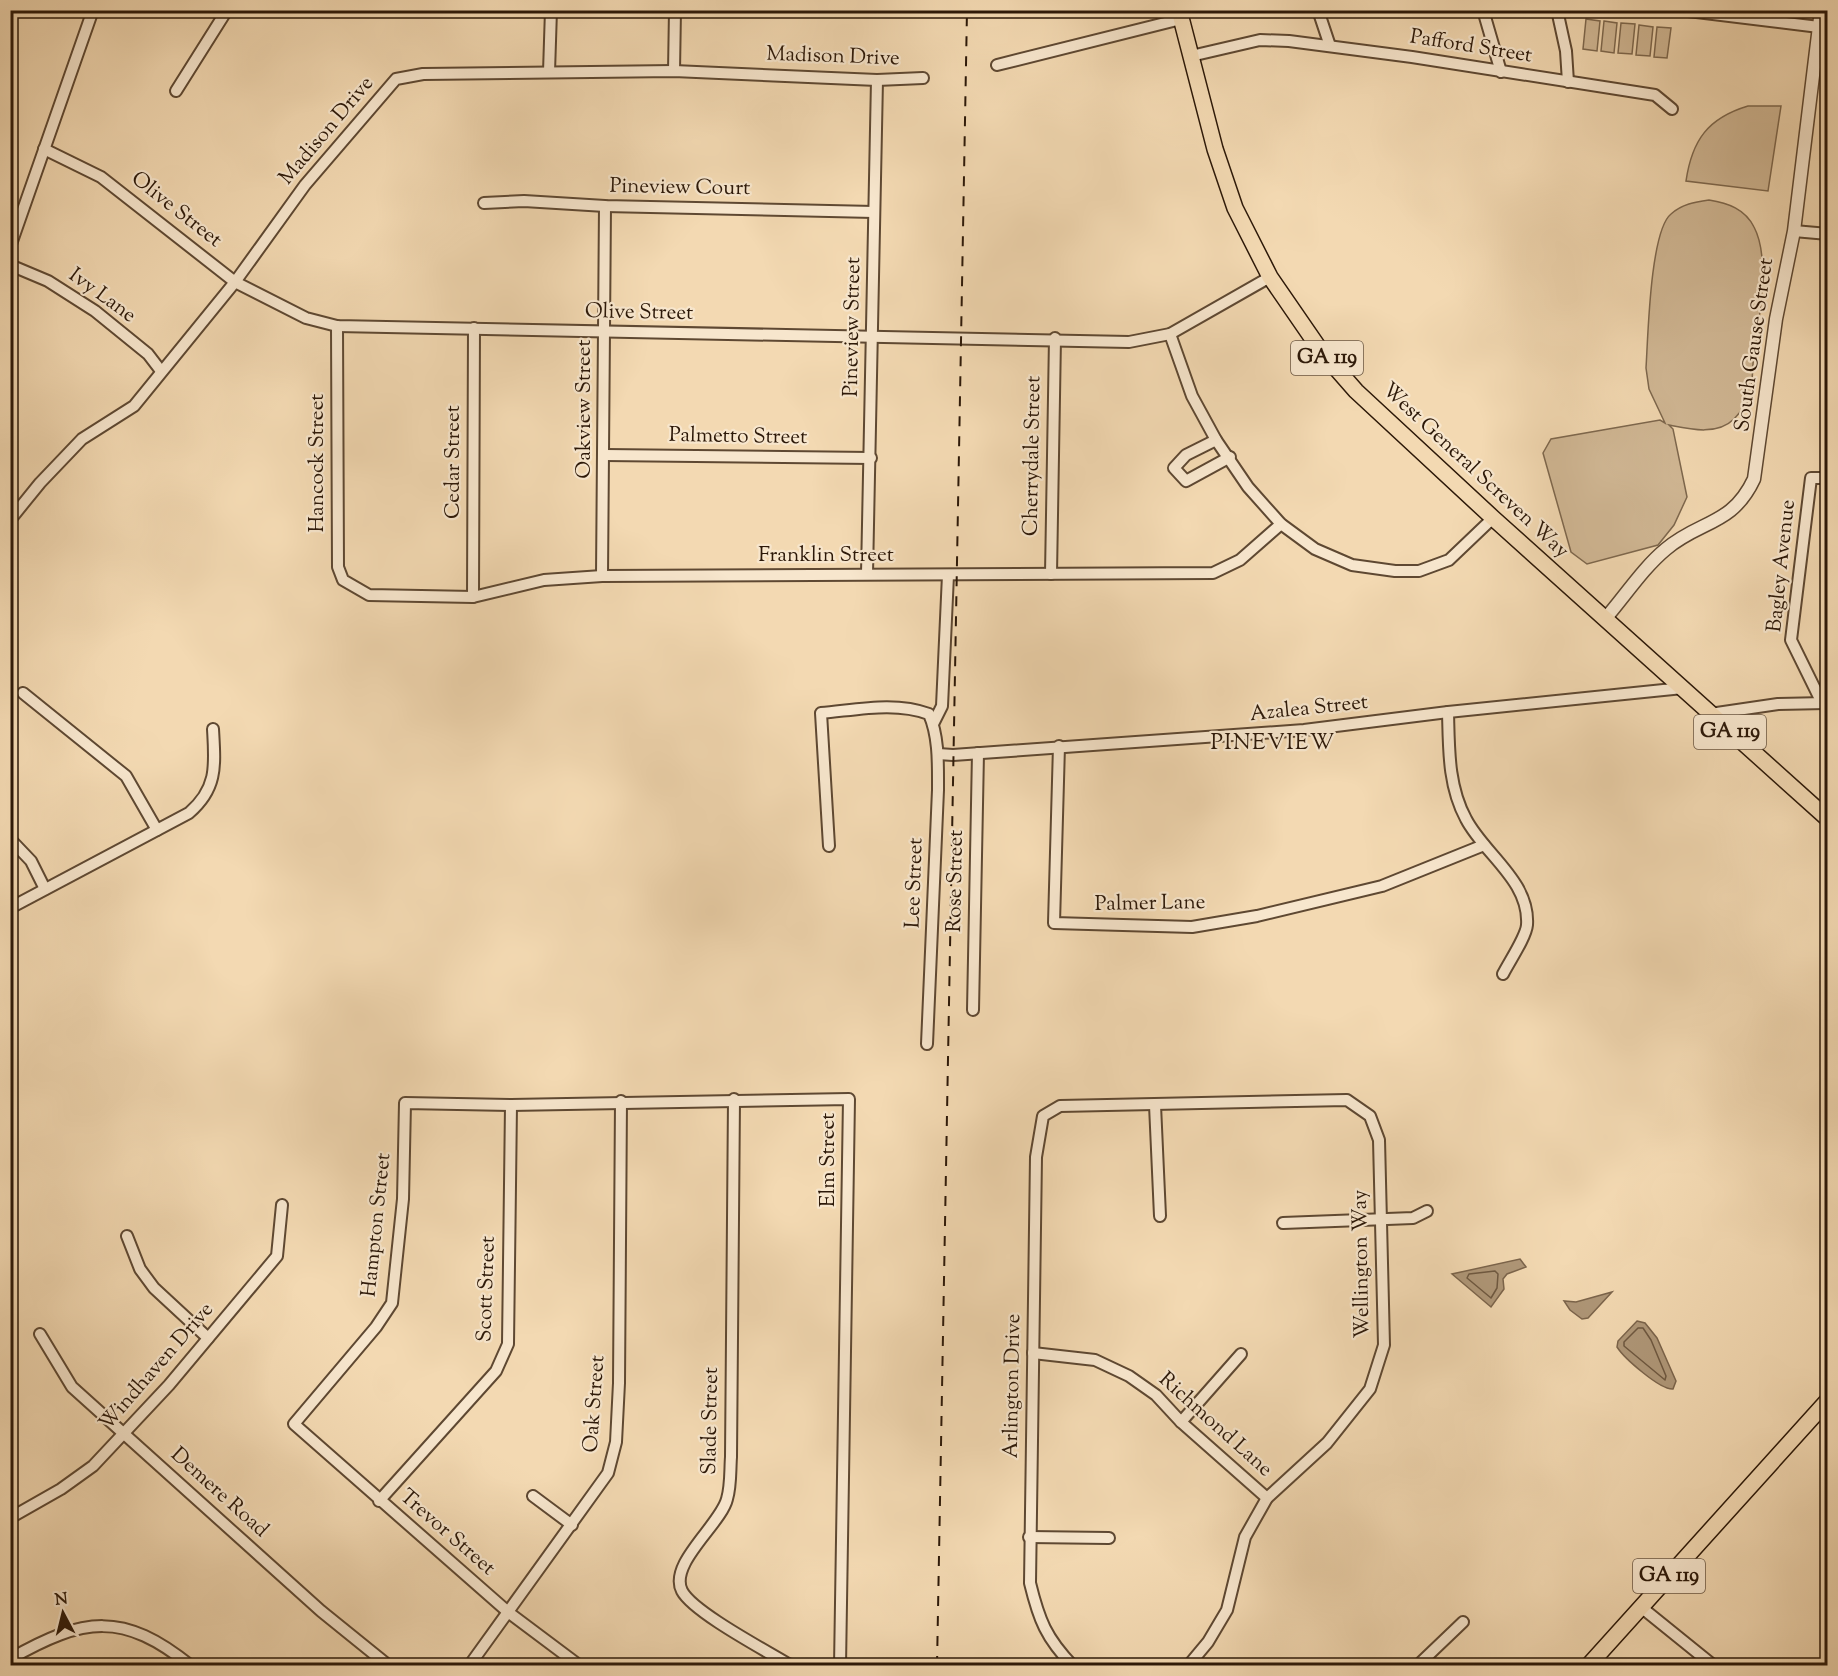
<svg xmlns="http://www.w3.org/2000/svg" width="1838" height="1676" viewBox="0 0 1838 1676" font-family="'Sorts Mill Goudy',serif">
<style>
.green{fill:#d1b895;stroke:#7e684e;stroke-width:1.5}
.water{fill:#af9778;stroke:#7b644b;stroke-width:1.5}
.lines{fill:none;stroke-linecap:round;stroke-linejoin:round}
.shore{stroke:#6e5840;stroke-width:1.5}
.minor-casing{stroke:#5e4832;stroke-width:14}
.tertiary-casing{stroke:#5e4832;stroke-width:15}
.primary-casing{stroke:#2c1808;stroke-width:18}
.minor{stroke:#f7e6cd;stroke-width:10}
.tertiary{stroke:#f7e6cd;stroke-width:12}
.primary{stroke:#f3d9b2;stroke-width:15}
.rail{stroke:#2c1808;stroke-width:2;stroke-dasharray:10 10;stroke-linecap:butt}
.labels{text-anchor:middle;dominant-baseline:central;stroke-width:4.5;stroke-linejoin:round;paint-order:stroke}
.shield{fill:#f7e6cd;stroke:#695643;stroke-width:1.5}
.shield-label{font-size:20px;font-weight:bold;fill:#2c1808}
.street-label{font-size:21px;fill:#2c1808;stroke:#f7e6cd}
.neighbourhood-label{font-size:22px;letter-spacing:1.5px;fill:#2c1808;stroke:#f7e6cd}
</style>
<rect width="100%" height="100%" fill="#f3d9b2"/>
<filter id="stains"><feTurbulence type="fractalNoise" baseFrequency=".00333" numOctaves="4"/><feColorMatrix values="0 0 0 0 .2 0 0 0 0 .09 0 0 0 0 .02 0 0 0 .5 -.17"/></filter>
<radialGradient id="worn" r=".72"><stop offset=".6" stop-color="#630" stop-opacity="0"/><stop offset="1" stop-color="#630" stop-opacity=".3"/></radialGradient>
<g class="green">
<path d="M1586 19 1600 21 1597 51 1583 49Z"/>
<path d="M1604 21 1617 23 1614 53 1601 51Z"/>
<path d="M1621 23 1635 24 1632 54 1618 53Z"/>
<path d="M1639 25 1653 27 1650 56 1636 55Z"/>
<path d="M1657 27 1671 28 1667 58 1654 57Z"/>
<path d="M1748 106H1781L1768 191 1686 181C1692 140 1708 118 1748 106Z"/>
<path d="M1709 200C1728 203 1745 209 1754 227 1772 261 1757 327 1753 364 1752 375 1753 391 1748 401 1745 406 1739 414 1734 419 1717 436 1689 429 1669 425L1673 429 1687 497 1674 525 1658 545 1587 564 1571 552 1543 453 1551 439 1660 420 1665 423 1649 389 1646 368C1648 338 1650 231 1671 214 1682 204 1695 202 1709 200Z"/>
</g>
<g class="water">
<path d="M1520 1259 1526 1267 1507 1274 1503 1279 1504 1289 1491 1307 1452 1274Z"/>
<path d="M1612 1292 1588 1318 1582 1319 1570 1310 1564 1301 1576 1302Z"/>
<path d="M1637 1321 1645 1323 1657 1338 1676 1381 1673 1389C1660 1390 1624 1358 1617 1347L1618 1341Z"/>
</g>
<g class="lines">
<g class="shore">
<path d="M1495 1271 1498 1274 1497 1288 1491 1298 1467 1278 1469 1274Z"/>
<path d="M1638 1328H1643L1651 1340 1666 1376 1665 1380 1624 1346V1342Z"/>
</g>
<defs>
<g id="minor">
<path d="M1318 10 1330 46"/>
<path d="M1483 10 1501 72"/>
<path d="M1557 10 1566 51 1568 82"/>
<path d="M1680 10 1819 27"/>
<path d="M1191 56 1260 40 1289 41 1412 57 1655 95 1672 109"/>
<path d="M997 65 1181 19"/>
<path d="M674 71 675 10"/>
<path d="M549 72 551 10"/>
<path d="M176 91 227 10"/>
<path d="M44 149 101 177 235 282 306 318 337 326 1129 342 1170 334 1270 277"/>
<path d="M484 203 524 201 605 206 874 212"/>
<path d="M1794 231 1828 234"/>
<path d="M10 247 93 10"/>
<path d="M10 265 48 281 95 311 148 354 161 371"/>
<path d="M337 326 338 567 343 580 369 595 473 597 544 580 602 576 1213 573 1240 560 1281 524"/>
<path d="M1170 334 1192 396 1216 440 1248 487 1281 524 1315 549 1352 565 1395 571H1419L1449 560 1493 518"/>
<path d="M1216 440 1186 455 1174 468 1186 481 1230 457"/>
<path d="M605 455 871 458"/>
<path d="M10 520 40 483 82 439 134 406 235 282 305 185 396 79 423 74 674 71 877 80 923 78"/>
<path d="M867 574 877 80"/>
<path d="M1051 574 1055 338"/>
<path d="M602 576 605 206"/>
<path d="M473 597 474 328"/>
<path d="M23 693 126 776 157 830"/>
<path d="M1822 703 1791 640 1811 478H1828"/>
<path d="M1448 712C1449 749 1448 786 1466 819 1484 854 1530 881 1527 925 1526 937 1509 962 1503 974"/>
<path d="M1710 714 1778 704 1826 703"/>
<path d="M933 724 942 706 948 575"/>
<path d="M1059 746 1054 923 1192 927 1257 916 1382 886 1484 845"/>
<path d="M938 754 953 755 1304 730 1448 712 1683 688"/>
<path d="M10 839 31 861 45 889"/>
<path d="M829 846 821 713C856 710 895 701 929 714 939 737 938 764 938 790L927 1044"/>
<path d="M10 908 189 813C218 788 215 765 213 729"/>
<path d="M973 1010 978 753"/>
<path d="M734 1099 731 1457C730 1470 731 1486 727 1499 721 1524 668 1564 682 1591 693 1612 765 1650 788 1664L797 1666"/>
<path d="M1155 1105 1160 1216"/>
<path d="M1283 1223 1413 1218 1427 1211"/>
<path d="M127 1236 140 1269 154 1288 208 1338"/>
<path d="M40 1334 72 1387 321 1611 389 1666"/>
<path d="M1033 1353 1095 1360 1129 1376 1156 1395 1181 1422 1267 1498"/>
<path d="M1181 1422 1241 1354"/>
<path d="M533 1496 572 1525"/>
<path d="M379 1501 496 1371 508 1344 511 1105"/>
<path d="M10 1518 61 1489 93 1466 169 1385 277 1256 282 1205"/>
<path d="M1029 1537 1109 1538"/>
<path d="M1641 1607 1714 1666"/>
<path d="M10 1659C84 1617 123 1611 191 1666"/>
<path d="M469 1666 608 1473 616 1442 619 1383 621 1101"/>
<path d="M580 1666 508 1612 294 1424 376 1327 392 1303 403 1199 405 1103 511 1105 849 1099 840 1666"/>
<path d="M1073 1666C1046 1638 1039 1620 1030 1583L1036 1157 1043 1116 1060 1106 1347 1100 1370 1116 1379 1140 1384 1345 1370 1389 1327 1443 1267 1498 1245 1537 1227 1610 1208 1642 1188 1666"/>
<path d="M1417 1666 1463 1622"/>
</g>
<path id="tertiary" d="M1605 619C1625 596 1643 568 1666 549 1700 520 1732 526 1754 479L1776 319 1794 231 1821 10"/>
<g id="primary">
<path d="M1179 10 1215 149 1235 208 1270 277 1321 351 1356 391 1493 518 1828 819"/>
<path d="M1588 1666 1828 1400"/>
</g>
</defs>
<use href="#minor" class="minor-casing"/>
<use href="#tertiary" class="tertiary-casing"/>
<use href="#primary" class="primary-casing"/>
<use href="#minor" class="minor"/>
<use href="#tertiary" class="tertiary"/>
<use href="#primary" class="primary"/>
<path class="rail" d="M937 1666 967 10"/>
</g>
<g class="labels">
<g class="shield">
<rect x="1291" y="341" width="72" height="34" rx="4.5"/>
<rect x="1694" y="715" width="72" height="34" rx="4.5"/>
<rect x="1633" y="1559" width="72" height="34" rx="4.5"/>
</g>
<g class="shield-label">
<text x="1327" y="358">GA 119</text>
<text x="1730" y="732">GA 119</text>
<text x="1669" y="1576">GA 119</text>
</g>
<g class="street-label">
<text transform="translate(1471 47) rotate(9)">Pafford Street</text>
<text transform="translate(833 57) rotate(2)">Madison Drive</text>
<text transform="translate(327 131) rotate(-50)">Madison Drive</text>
<text transform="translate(680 188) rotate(1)">Pineview Court</text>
<text transform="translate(176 210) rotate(38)">Olive Street</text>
<text transform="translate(102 296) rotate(36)">Ivy Lane</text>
<text transform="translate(639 313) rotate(1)">Olive Street</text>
<text transform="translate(853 327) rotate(-89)">Pineview Street</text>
<text transform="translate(1755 345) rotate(-82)">South Gause Street</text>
<text transform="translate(585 409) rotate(-90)">Oakview Street</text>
<text transform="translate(738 437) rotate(1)">Palmetto Street</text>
<text transform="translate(1033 456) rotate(-89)">Cherrydale Street</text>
<text transform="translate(454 462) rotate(-90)">Cedar Street</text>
<text transform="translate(318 463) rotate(-90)">Hancock Street</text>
<text transform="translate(1475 471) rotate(43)">West General Screven Way</text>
<text x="826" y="556">Franklin Street</text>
<text transform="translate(1782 566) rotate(-84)">Bagley Avenue</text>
<text transform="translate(1309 709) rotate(-6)">Azalea Street</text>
<text transform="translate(956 881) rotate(-89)">Rose Street</text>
<text transform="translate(915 883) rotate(-88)">Lee Street</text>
<text transform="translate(1150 904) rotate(-1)">Palmer Lane</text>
<text transform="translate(829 1160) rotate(-90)">Elm Street</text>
<text transform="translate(377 1225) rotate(-84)">Hampton Street</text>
<text transform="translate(1362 1264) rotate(-91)">Wellington Way</text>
<text transform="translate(487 1289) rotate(-88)">Scott Street</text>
<text transform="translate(157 1367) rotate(-49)">Windhaven Drive</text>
<text transform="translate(1013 1386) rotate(-89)">Arlington Drive</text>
<text transform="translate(595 1404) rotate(-86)">Oak Street</text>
<text transform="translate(711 1421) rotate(-89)">Slade Street</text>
<text transform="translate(1215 1425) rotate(42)">Richmond Lane</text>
<text transform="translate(219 1493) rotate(42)">Demere Road</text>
<text transform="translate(447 1533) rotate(41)">Trevor Street</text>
</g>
<g class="neighbourhood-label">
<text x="1273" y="744">PINEVIEW</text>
</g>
</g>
<rect width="1838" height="1676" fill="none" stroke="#f3d9b2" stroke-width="36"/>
<rect x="12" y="12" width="1814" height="1652" fill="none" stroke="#2c1808" stroke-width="3"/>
<rect x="18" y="18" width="1802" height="1640" fill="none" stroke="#2c1808" stroke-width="1.5"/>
<g transform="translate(63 1613) rotate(353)" stroke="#f7e6cd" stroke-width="4.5" paint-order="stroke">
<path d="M0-4.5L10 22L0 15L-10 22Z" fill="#2c1808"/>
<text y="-9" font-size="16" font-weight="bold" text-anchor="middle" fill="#2c1808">N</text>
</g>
<rect width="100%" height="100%" filter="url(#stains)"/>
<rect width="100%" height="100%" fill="url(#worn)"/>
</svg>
